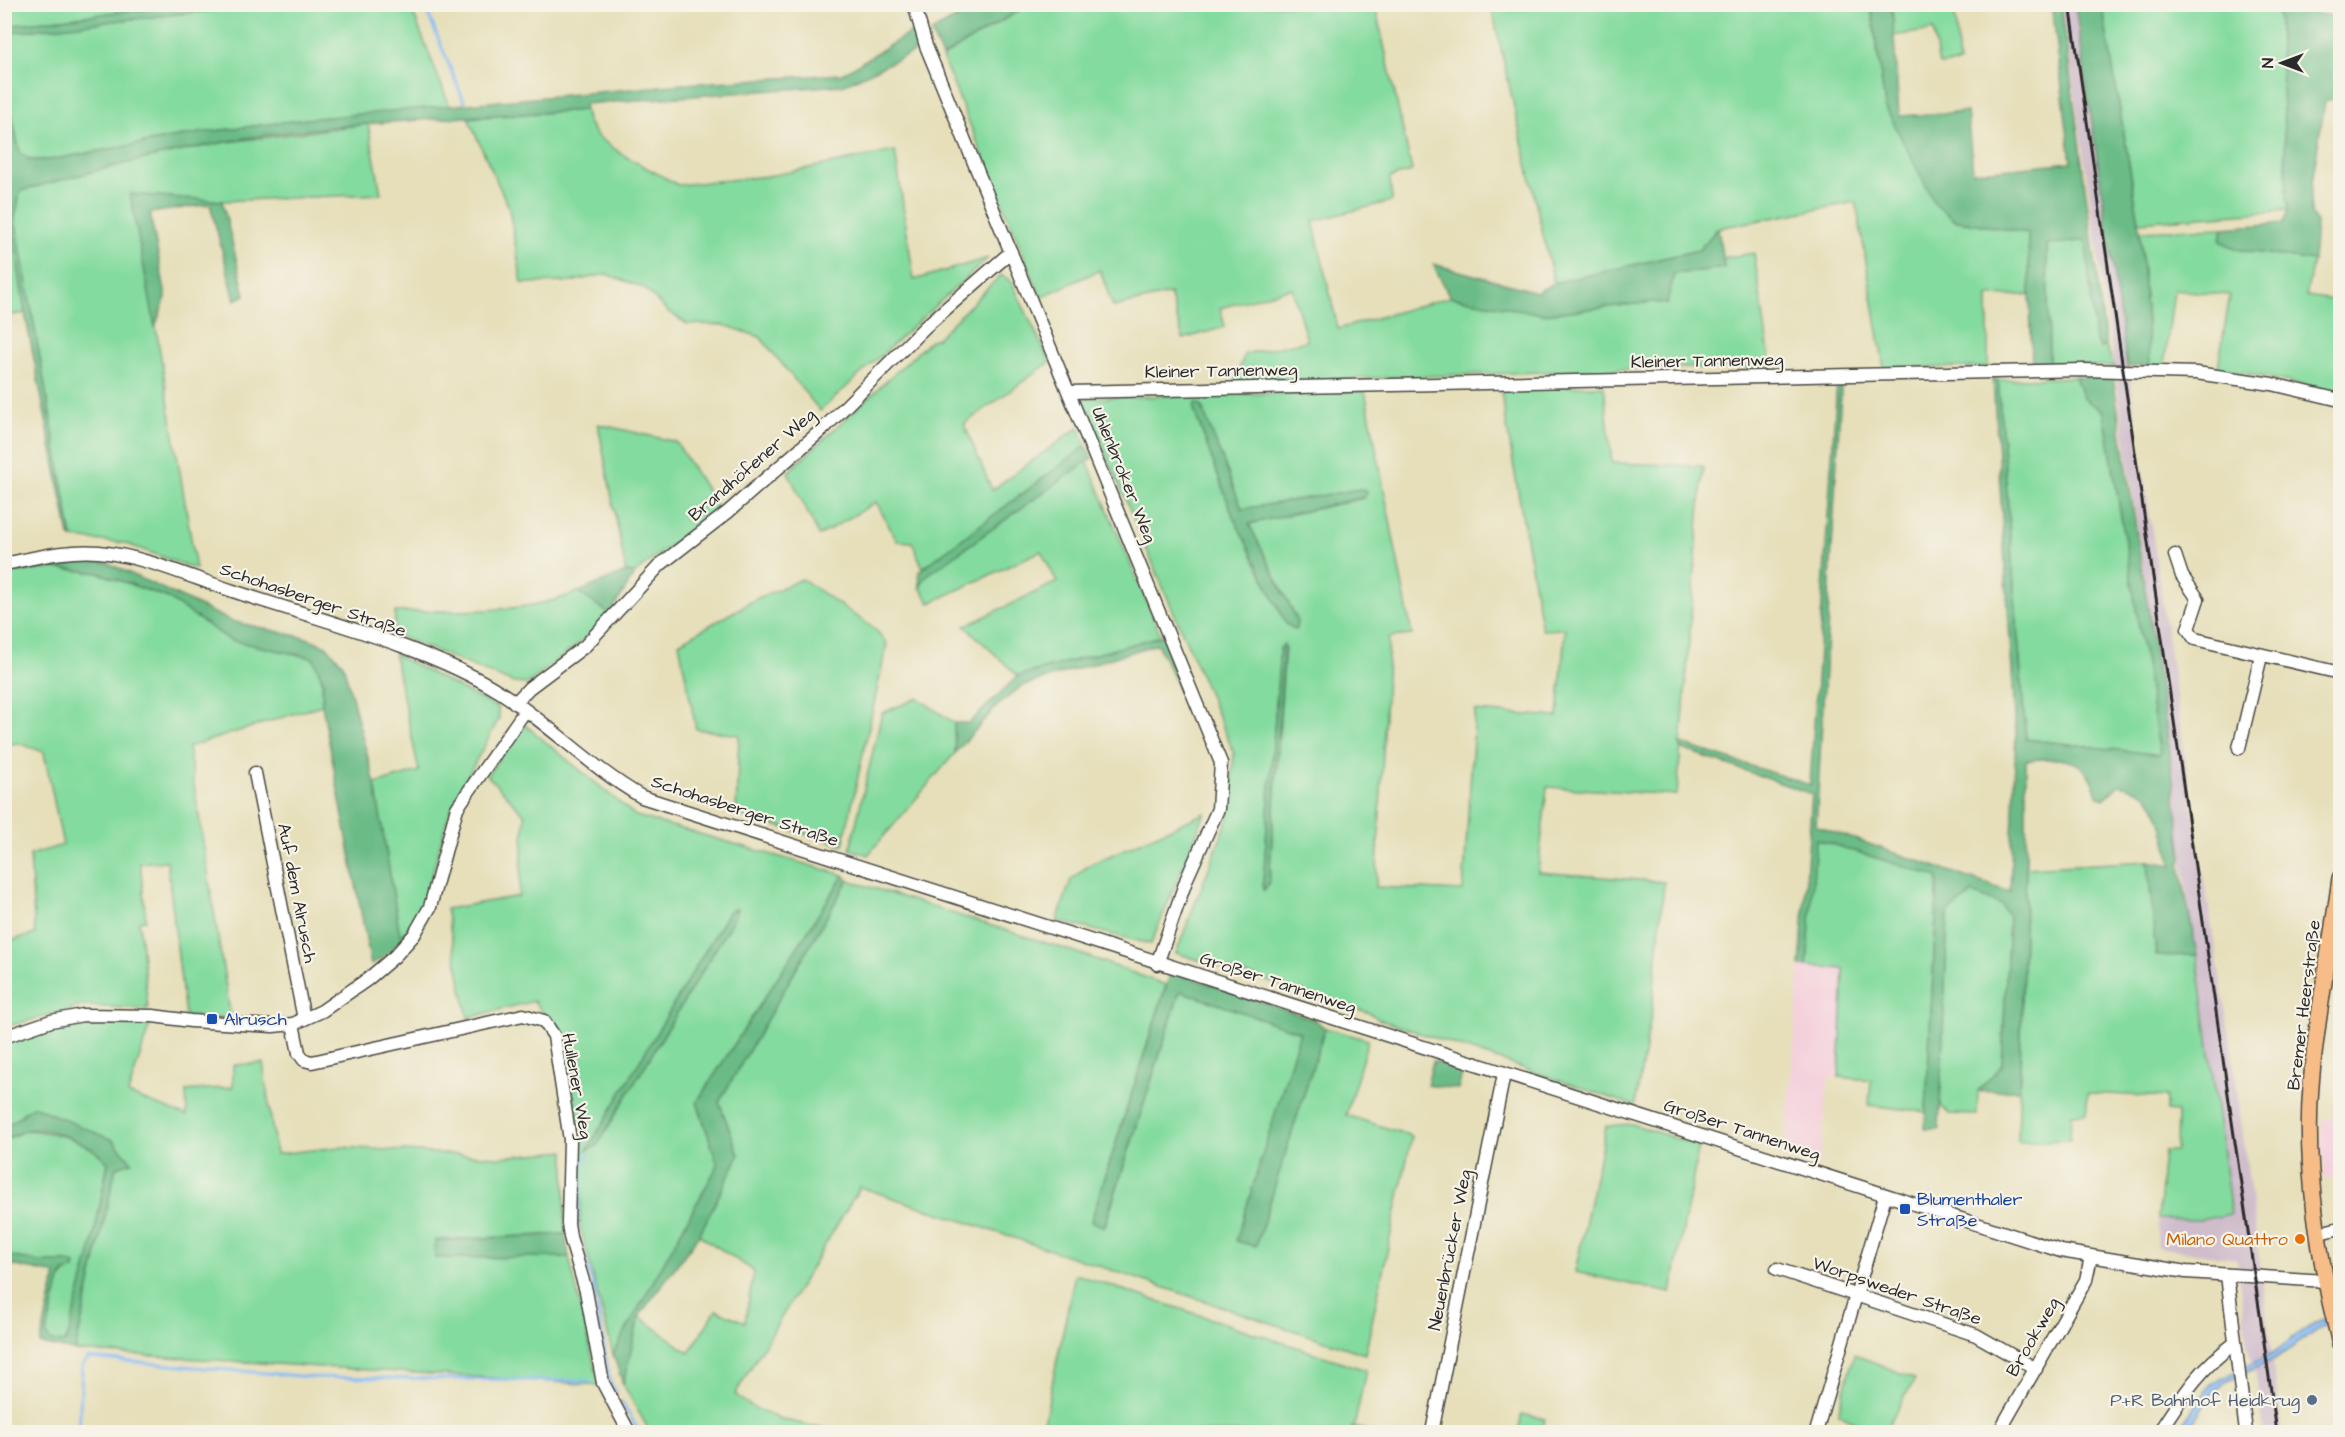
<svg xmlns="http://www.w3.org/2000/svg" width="2345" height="1437" viewBox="0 0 2345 1437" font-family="'Architects Daughter',sans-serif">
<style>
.built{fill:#f4cfdc}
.industrial{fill:#d0bdcc}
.green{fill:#84db9f;stroke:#588365;stroke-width:1.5;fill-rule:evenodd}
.forest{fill:#6bbb86;stroke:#4b7358;stroke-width:1.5}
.water{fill:#86bbf5;stroke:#587390;stroke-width:1.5}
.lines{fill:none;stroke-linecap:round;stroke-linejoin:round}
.stream{stroke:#86bbf5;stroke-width:3}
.minor-casing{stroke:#474640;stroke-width:15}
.major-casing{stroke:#474640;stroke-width:18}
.minor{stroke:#fff;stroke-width:12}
.major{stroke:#f7bd88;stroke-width:15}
.rail{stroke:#2b2b2b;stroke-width:3}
.transit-dot{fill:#1a4fb4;stroke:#f7f3e8;stroke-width:2}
.food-dot{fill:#e8710a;stroke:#f7f3e8;stroke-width:2}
.service-dot{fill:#5c6f8a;stroke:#f7f3e8;stroke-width:2}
.labels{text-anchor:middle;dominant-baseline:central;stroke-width:4.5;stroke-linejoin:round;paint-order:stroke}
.street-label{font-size:18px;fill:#2b2b2b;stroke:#f7f3e8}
.transit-label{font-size:18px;fill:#164399;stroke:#f7f3e8;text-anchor:start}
.food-label{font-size:18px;fill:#c56008;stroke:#f7f3e8;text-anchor:end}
.service-label{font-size:18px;fill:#4e5e75;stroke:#f7f3e8;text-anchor:end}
</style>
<rect width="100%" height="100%" fill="#f7f3e8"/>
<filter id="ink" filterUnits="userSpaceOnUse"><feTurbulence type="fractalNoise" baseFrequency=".0167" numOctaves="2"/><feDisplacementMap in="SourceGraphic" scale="12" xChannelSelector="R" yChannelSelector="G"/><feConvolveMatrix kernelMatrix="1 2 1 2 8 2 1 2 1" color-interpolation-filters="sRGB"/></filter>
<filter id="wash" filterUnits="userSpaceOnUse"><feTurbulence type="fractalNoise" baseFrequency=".008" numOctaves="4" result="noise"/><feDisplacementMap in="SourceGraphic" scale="24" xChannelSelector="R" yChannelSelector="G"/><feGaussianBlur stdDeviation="1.35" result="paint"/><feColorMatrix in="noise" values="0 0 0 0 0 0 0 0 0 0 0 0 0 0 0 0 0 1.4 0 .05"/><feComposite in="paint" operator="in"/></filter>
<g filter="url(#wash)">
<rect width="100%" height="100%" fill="#e6dfba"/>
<g class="built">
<path d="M1800 966 1844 969 1839 1077H1828L1820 1161 1785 1150Z"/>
<path d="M2340 1115V1176L2324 1179 2321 1121Z"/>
</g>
<path class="industrial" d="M2062 5H2075L2193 811 2232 1051 2282 1432H2264L2256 1375 2247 1345 2237 1259 2156 1247 2158 1219 2200 1220 2231 1214 2182 857 2168 739Z"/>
<g class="green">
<path d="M5 4 174 5 5 26Z"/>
<path d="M262 5H410L450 107 307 119 200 133 49 160H30L20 153 5 83 4 33Z"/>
<path d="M1049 5H1375L1412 171 1390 178 1392 201 1313 221 1338 329 1450 297 1543 314 1653 302 1667 304 1673 274 1724 268 1723 258 1754 253 1771 368H1652L1234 383 1245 354 1307 341 1292 288 1220 308 1225 327 1183 339 1170 294 1113 307 1100 270 1041 297 942 57 1023 8Z"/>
<path d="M1491 5H1871L1885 106 1954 220 2028 233 2030 295 1988 296V367L1884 368 1856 202 1718 228 1699 250 1554 283Z"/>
<path d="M1892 5H1954L1959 63 1939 65 1933 30 1893 36Z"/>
<path d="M2102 5H2278L2288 210 2139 222Z"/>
<path d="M585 110 587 121 597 136 623 155 678 185 769 176 895 151 914 280 988 258 820 411 760 337 724 325 687 324 667 311 644 288 606 274 570 282 522 283 509 208 468 118Z"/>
<path d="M368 124 381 194 222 201 131 195 156 328 196 569 124 543 72 538 15 218 20 191 128 162 221 143Z"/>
<path d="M4 173 25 313 5 316H4Z"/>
<path d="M2223 228 2221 241 2235 249 2313 261 2306 296 2340 301V392L2218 368 2230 295 2174 290 2164 366 2150 365 2140 231Z"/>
<path d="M2086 240 2095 340 2101 348 2106 346 2114 367 2049 363 2047 245Z"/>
<path d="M1001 275 1011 281 1050 362 964 424 992 490 1079 427 1086 446 923 568 912 542 897 541 876 502 819 536 788 472 931 340 937 338Z"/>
<path d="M2075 377 2083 398 2104 412 2160 755 2026 739 1998 380Z"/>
<path d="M1604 386 1612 463 1703 466 1677 795 1547 787 1538 872 1664 882 1652 1009 1635 1106 1378 1019 1370 1013 1176 953 1228 819 1234 753 1082 398 1365 391 1412 635 1389 637 1376 887 1463 891 1475 711 1558 717 1565 629 1542 630 1500 387ZM1195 403 1201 405 1242 509 1367 492 1364 498 1249 524 1297 620 1296 629 1286 623 1233 516 1194 410ZM1285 647 1269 883 1264 890 1263 883 1280 648Z"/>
<path d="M598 424 676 442 718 508 635 573 626 572Z"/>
<path d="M1087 461 1161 636 1018 676 965 626 1057 582 1041 551 930 603 920 587 926 576Z"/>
<path d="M54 568 99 573 166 597 230 640 313 658C323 674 323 687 322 705L188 747 231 1019 185 1016 167 861 140 863 146 920 139 921 148 1009 83 1006 5 1027V942L35 934 30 855 63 845 44 752 18 743 5 745V573Z"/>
<path d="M802 579 875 629 887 644 843 845 736 814 739 735 696 729 679 643 756 599Z"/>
<path d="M578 592 610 614 578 644 527 684 514 683 394 634 395 612C455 610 523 615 578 592Z"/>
<path d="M394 654 498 708 499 718C485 747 467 775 453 804 437 840 431 912 400 936L375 784 419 771Z"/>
<path d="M918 698 954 723 955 753 868 855 850 849 882 713Z"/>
<path d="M525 725 636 816 844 875 697 1102 718 1165 613 1354 580 1226 582 1150 576 1106 560 1037 534 1001 468 1018 446 909 519 896 525 815 487 775ZM736 909 733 920 596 1147 588 1150 729 911Z"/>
<path d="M1205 813 1151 944 1057 921 1071 880 1089 865Z"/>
<path d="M1815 839 1938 877 1926 1112 1869 1105 1871 1080 1839 1077 1844 969 1807 966Z"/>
<path d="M2148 861 2156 955H2197L2231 1214 2200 1220 2158 1219 2164 1151H2176L2177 1112 2166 1111V1097L2088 1093 2086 1114H2071L2070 1140 2018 1142 2026 868Z"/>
<path d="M848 880 1087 956 1166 985 1091 1221 1105 1226 1180 991 1300 1032 1237 1241 1256 1245 1325 1028 1368 1040 1346 1115 1412 1136 1365 1354 860 1187 735 1394C763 1421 809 1425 846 1432H650L623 1384 639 1316 689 1353 716 1310 745 1322 754 1271 699 1235 739 1155 719 1102Z"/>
<path d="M1973 893 2002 905 2009 918 2002 1065 1978 1091 1977 1115 1949 1114 1940 1105 1948 913Z"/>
<path d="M83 1019H143L150 1024 128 1094 187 1116 186 1091 233 1087V1065L263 1063 276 1154 340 1147 499 1157 565 1151V1234L435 1240V1258L569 1257 599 1385 75 1351 116 1167 131 1162 113 1140 24 1112 13 1122 5 1124 4 1041 55 1023Z"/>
<path d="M1632 1124 1699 1146 1671 1293 1575 1272 1606 1126Z"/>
<path d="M26 1130C54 1132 88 1140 108 1162L93 1242 71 1333 63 1343 50 1341 46 1334 60 1280 68 1270 67 1262H39L5 1255V1140Z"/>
<path d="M1075 1274 1366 1370 1354 1427 1374 1432H1356L1352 1427 1349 1432H1042Z"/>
<path d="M1854 1354 1915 1379 1884 1432H1874L1838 1413Z"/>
<path d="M1522 1414 1545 1419 1542 1432H1518Z"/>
</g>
<g class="forest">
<path d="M174 5H262L5 33V26Z"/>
<path d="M981 5V4L1049 5 1023 8 942 57 931 32Z"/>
<path d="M1871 5H1892L1899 116 1967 112 1973 172 2071 162 2052 5H2061L2106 346 2101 348 2095 340 2086 240 2047 245 2049 363 2032 366 2028 233 1954 220 1935 204 1885 106Z"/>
<path d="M2075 5H2102L2139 222 2150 365 2127 367Z"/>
<path d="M2278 8 2340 17V97L2325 101 2310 196 2311 213 2316 223 2313 261 2235 249 2221 241 2223 228 2283 223 2288 210Z"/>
<path d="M913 31 922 48 843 85 584 104 585 110C463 118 339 121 219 143 152 156 86 173 20 191L15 218 72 538 69 536 25 313 5 173 4 83 20 153 30 160H49L200 133 307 119 684 84 842 74Z"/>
<path d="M130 194 222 201 245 295 235 300 210 204 150 213 166 297 155 327Z"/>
<path d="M1718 228 1724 268 1674 274 1667 304 1653 302 1543 314 1450 297 1433 264 1537 292 1554 283 1699 250Z"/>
<path d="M2075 377 2113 378 2168 739 2182 857 2180 866 2197 955 2156 956 2148 861 2172 865C2165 844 2163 810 2146 795 2140 790 2127 787 2119 785L2104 799 2097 795C2086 754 2062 758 2026 760V868L2019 1090 1978 1091 2002 1065 2009 918 2002 905 1973 893 1948 913 1939 1129H1925L1938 877 1816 839 1807 966H1800L1812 794 1682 749 1679 743 1810 785 1837 383 1841 388 1816 826 2010 892 2016 732 1993 378 1998 380 2026 739 2160 755 2104 412 2083 398Z"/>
<path d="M1195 403 1201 405 1242 509 1360 489 1367 491 1364 497 1249 524 1297 620 1296 630 1286 624 1233 516 1194 410Z"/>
<path d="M1086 446 1092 458 926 576 920 587 919 571Z"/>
<path d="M63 559 108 563 231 621 310 639 326 646 343 664 375 784 400 935 411 930 390 952 371 965 322 705 323 681 313 658 230 640 166 597 99 573 54 568 14 572Z"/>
<path d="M626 572 635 573 610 614 578 592Z"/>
<path d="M1161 636 1170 639 1201 730 1157 644 1022 686 997 706 955 753 954 723H969L1018 676Z"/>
<path d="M1284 644 1269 883 1264 890 1263 883 1280 648Z"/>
<path d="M844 875 848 880 719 1102 739 1155 699 1235 639 1316 623 1384 613 1354 718 1165 697 1102Z"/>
<path d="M737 909 733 920 596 1147 587 1150 729 911Z"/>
<path d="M1171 971 1315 1020 1325 1028 1256 1246 1236 1241 1300 1032 1180 991 1104 1227 1091 1221Z"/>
<path d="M1433 1061 1463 1070 1458 1089 1427 1085Z"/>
<path d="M33 1106 113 1140 132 1162 116 1167 75 1351 40 1344 56 1274 5 1264V1255L39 1262H67L75 1265 74 1269 64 1273 60 1280 46 1334 50 1341 63 1343 67 1340 93 1242 108 1163C92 1144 51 1126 26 1130 19 1132 11 1137 5 1140V1124L13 1122Z"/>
<path d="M565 1234 569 1257 435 1258V1241Z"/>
</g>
<path class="water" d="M2340 1309V1315L2273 1360 2226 1382 2212 1394 2186 1432H2177L2211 1384 2273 1353 2306 1328Z"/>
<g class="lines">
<g class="stream">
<path d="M424 4 464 101"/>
<path d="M589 1153 582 1164 576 1235 594 1288 610 1382 616 1392"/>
<path d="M622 1402 639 1432"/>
<path d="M79 1432 82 1366 88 1358 311 1377 591 1381"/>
</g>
</g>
</g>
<g filter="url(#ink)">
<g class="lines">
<defs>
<g id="minor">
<path d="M914 4 926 46 1221 763 1218 809 1187 878 1157 964"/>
<path d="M1071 392 2084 370 2196 373 2272 384 2340 400"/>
<path d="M2175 555 2182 576 2198 599 2188 629 2195 639 2340 673"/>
<path d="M4 564C35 558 67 549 99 552 144 556 190 577 233 591 316 619 427 646 500 692 550 724 590 767 642 797L2061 1251 2186 1272 2325 1281"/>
<path d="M515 703 529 688 585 646 661 564 728 512 825 427 925 327 1011 252"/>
<path d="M2239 748 2261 656"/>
<path d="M255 773 304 1019"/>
<path d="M293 1024 299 1053 304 1060 312 1062 523 1015 544 1021 554 1036 570 1140 568 1223 570 1237 586 1291 603 1383 629 1432"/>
<path d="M4 1037 51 1021 83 1015 153 1016 191 1021 273 1026 293 1024 322 1011 368 979 395 956 414 935 430 907 457 808 525 711"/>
<path d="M2319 1233 2340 1228"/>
<path d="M1777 1269 1976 1335 2036 1369"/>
<path d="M2227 1275 2246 1432"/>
<path d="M1432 1432 1504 1074"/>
<path d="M1816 1432 1885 1196"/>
<path d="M1999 1432 2086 1280 2091 1257"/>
<path d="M2159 1432C2184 1394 2198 1370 2235 1343"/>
</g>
<path id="major" d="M2340 878C2331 947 2316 1017 2311 1086 2304 1166 2320 1267 2340 1344"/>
</defs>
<use href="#minor" class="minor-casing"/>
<use href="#major" class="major-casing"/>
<use href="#minor" class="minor"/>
<use href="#major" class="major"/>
<path class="rail" d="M2070 4 2277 1432"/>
</g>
</g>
<g class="transit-dot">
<rect x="206" y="1013" width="12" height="12" rx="3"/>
<rect x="1899" y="1203" width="12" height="12" rx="3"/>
</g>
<circle class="food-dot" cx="2300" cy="1239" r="6"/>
<circle class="service-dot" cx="2312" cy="1400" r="6"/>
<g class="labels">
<g class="street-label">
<text transform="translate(1707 361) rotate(-1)">Kleiner Tannenweg</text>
<text transform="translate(1221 371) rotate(-1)">Kleiner Tannenweg</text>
<text transform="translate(752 465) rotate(-41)">Brandhöfener Weg</text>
<text transform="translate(1124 475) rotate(68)">Uhlenbroker Weg</text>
<text transform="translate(313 600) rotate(19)">Schohasberger Straße</text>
<text transform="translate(745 811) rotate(18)">Schohasberger Straße</text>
<text transform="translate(297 893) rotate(79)">Auf dem Alrusch</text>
<text transform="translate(1278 983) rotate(18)">Großer Tannenweg</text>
<text transform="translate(2304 1005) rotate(-83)">Bremer Heerstraße</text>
<text transform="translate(577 1086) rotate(80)">Hullener Weg</text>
<text transform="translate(1742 1130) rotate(18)">Großer Tannenweg</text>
<text transform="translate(1450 1250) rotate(-79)">Neuenbrücker Weg</text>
<text transform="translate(1897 1291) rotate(19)">Worpsweder Straße</text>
<text transform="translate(2033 1337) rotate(-60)">Brookweg</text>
</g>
<g class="transit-label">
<text x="224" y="1019">Alrusch</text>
<text x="1917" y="1199">Blumenthaler<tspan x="1917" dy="21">Straße</tspan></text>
</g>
<g class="food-label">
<text x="2288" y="1239">Milano Quattro</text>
</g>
<g class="service-label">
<text x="2300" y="1400">P+R Bahnhof Heidkrug</text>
</g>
</g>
<rect width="2345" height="1437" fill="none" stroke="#f7f3e8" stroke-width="24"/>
<g transform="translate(2282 63) rotate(270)" stroke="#f7f3e8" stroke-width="4.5" paint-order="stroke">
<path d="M0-4.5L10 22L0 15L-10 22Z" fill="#2b2b2b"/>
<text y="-9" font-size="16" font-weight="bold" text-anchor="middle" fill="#2b2b2b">N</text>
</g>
</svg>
